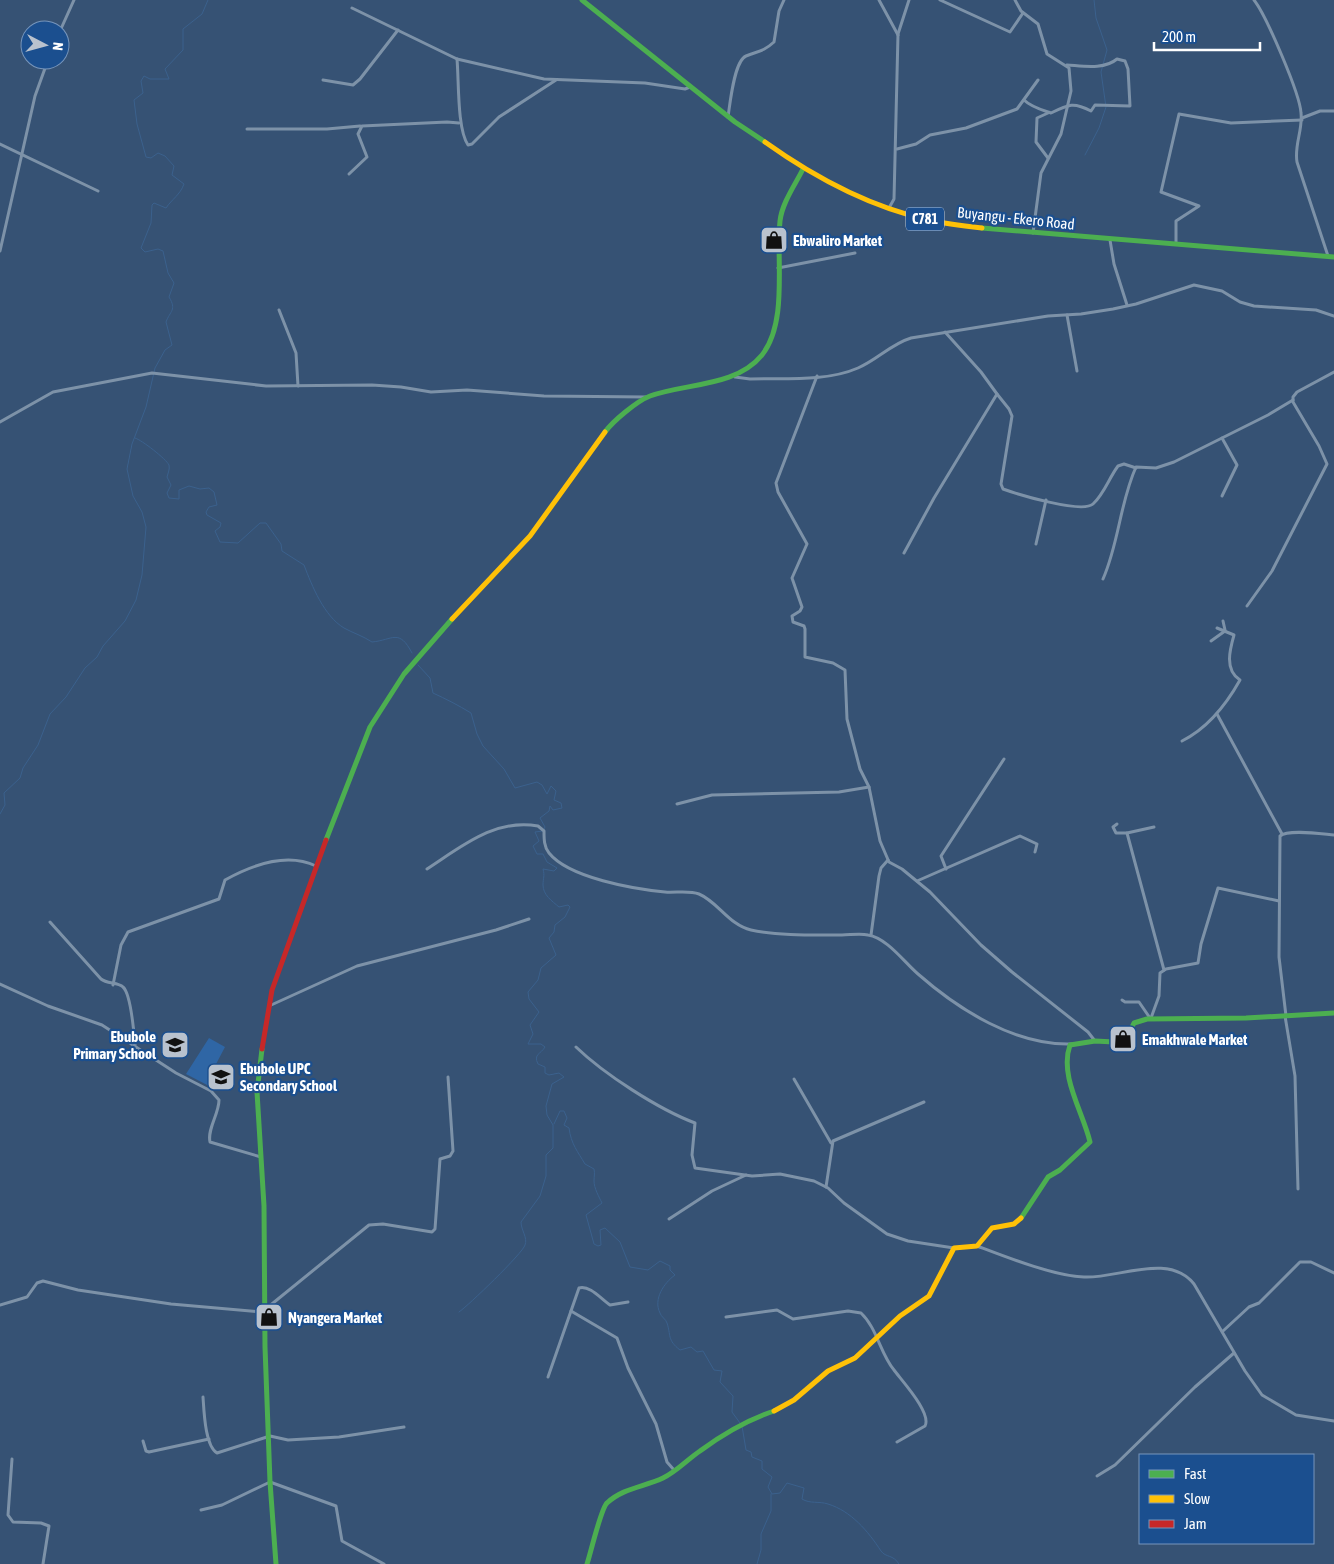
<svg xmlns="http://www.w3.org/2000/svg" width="1334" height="1564" viewBox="0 0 1334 1564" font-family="'Asap Condensed',sans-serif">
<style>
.green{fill:#2f66a5}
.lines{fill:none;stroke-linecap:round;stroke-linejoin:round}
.stream{stroke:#3b618d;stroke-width:1}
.street{stroke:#7d92a8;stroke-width:3}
.fast{stroke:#4caf50;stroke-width:5}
.slow{stroke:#ffc107;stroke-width:5}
.jam{stroke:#c62828;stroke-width:5}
.labels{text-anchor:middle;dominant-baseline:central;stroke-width:4.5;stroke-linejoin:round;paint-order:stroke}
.shield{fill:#1b4f8f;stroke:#bbcadd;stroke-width:1}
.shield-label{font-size:14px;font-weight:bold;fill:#fff}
.street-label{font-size:15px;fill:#fff;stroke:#1b4f8f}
.poi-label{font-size:15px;font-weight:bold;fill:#fff;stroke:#1b4f8f;text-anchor:start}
</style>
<rect width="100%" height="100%" fill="#365274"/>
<path class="green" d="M209 1038 225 1047 215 1066 220 1069 211 1087 186 1074Z"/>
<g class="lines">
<g class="stream">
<path d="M1085 155 1099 128 1106 107 1101 72 1107 50 1096 18 1094 0"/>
<path d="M135 438C142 440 166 459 169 465 170 469 168 473 167 477L171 485 167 493 169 498 179 499V490L189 486 200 489 209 488 214 492 217 505 209 507 206 512 207 515 221 523 220 527 215 531 220 542 238 543 260 523H266L281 544 282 551 304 565C312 586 324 616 344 628 353 633 363 636 372 642 393 640 399 628 412 653"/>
<path d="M418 665 430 678 433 693C446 699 458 705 471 713L477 734 483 746 504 769 515 788 537 782 542 785 547 794 551 786 556 791 554 800 561 803 562 808 553 810 550 806 549 811 540 818 545 827 543 831 535 832 539 841 533 846 537 854H543L547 862 557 868 554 871 543 869C545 876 543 878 543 885 543 895 552 901 559 907L568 905 570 907 565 917 555 925 554 932 549 938 556 955 541 968 538 980 528 992 529 999 539 1012 530 1025 533 1034 528 1044H541L545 1047C541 1054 533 1054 538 1064L545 1067V1073L549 1075 559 1073 564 1077 552 1084 546 1106 547 1115 553 1125V1148L546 1155V1176L540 1196 521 1222C521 1230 528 1238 525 1245 523 1253 468 1306 459 1312"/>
<path d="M0 814 5 805 4 793 20 778 23 768 38 745 50 714 66 697 85 668 97 657 103 646 125 621 136 600 142 575 146 527 142 512 133 496 127 469 132 444 146 407 155 368 165 350 172 345 166 322C170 311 177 310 169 297L174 283 168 273 163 251 158 249 145 252 141 248 151 223 152 205 154 203 166 208C172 199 180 195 184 184L172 175 174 166 165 156 158 153 151 158 146 157 137 124 134 100 143 93 141 81 144 76 150 79H169L165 69 183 50V29L202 14 208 0"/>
<path d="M554 1124 560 1111H564L567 1118 564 1125 569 1128C571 1144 578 1152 585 1164L594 1169C595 1174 594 1176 594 1181 594 1188 599 1197 602 1203L586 1215 594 1244 598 1246 601 1245 600 1230 605 1228 620 1242 630 1267 648 1270 660 1261 670 1266V1270L675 1275C664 1283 653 1299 660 1313 661 1317 666 1319 667 1323 671 1335 667 1340 680 1350L691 1347 697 1352 703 1351 714 1370 722 1371 720 1382 733 1396 732 1412 740 1423"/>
<path d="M742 1426 746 1450 751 1452 752 1457 762 1461V1469L772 1477 768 1487 772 1494 780 1493 787 1483 804 1488 802 1499C810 1504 819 1501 828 1504 851 1511 868 1531 881 1551 886 1558 893 1554 899 1564"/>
<path d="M757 1564 761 1550V1534L771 1511V1494"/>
</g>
<g class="street">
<path d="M879 0 898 35"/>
<path d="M940 0 1010 32 1023 13"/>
<path d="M1015 0 1021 11 1038 24 1047 54 1069 68 1071 91 1061 134 1041 173 1033 233"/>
<path d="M1254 0C1266 15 1300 94 1301 113 1303 130 1294 145 1297 162L1328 256"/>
<path d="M352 8 457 59 544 79 645 83 685 89 690 87"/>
<path d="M60 31 74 0"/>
<path d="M457 59C459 81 457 129 468 145L472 144 499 117 556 80"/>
<path d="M323 80 353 85 360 79 398 30"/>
<path d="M1024 100C1031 107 1042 110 1051 113 1069 104 1074 102 1091 111L1095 105 1130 106 1128 69 1125 61 1117 59C1104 70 1083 66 1067 65"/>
<path d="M728 117C730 104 734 61 746 56 758 51 763 52 774 42L779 11 784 0"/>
<path d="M1302 118 1320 111H1334"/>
<path d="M247 129H327L360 126"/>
<path d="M0 144 98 191"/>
<path d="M897 149 916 144 930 135 966 128 1017 109 1038 80"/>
<path d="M1048 158 1036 142 1037 118 1048 113"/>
<path d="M349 174 367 157 358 134 362 126 447 122 459 123"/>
<path d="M889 208 894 199 898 34 909 0"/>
<path d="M1110 240 1114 264 1127 305"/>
<path d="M1176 244V221L1199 206 1161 192 1179 114 1231 123 1302 120"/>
<path d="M0 251 35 96 48 60"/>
<path d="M778 268 855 253"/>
<path d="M279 310 296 353 298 386"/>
<path d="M1067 315 1077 371"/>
<path d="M817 376 776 483 778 492 807 544 792 578 802 607 800 611 792 616 793 622 804 626 805 629V657L833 663 845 670 847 719 860 769 869 787"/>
<path d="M735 377 750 379C784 378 826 382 858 368 877 360 891 344 911 338L1048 316 1081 314 1113 309 1136 304 1194 285 1222 291 1240 302 1254 306 1316 310 1334 316"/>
<path d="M997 394 1009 409 1012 416 1001 484 1003 489C1017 494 1082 514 1093 504 1104 494 1109 478 1118 466L1124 464 1136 468"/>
<path d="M0 422 53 392 152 373 266 386 372 385 401 387 431 392 467 390 544 396 647 397"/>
<path d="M1222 438 1237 465 1222 496"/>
<path d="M1036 544 1046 500"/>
<path d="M904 553 934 498 997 394 981 372 945 332"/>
<path d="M1103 579C1119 543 1120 502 1136 467L1156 468 1174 462 1268 415 1293 400"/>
<path d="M1247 606 1272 571 1327 464 1319 446 1293 402V397L1297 392 1334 372"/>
<path d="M1223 621 1225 630"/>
<path d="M1211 641 1225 631"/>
<path d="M1217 714 1282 834"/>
<path d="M1182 741C1208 728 1226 705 1240 680 1224 670 1230 649 1234 635L1217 628"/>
<path d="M677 804 712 795 839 792 869 787 880 841 889 862 902 869 930 892 981 945 1012 972 1088 1032 1095 1041"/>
<path d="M1117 824 1113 827 1116 833H1127"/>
<path d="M1154 827 1127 833 1164 970"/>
<path d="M427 869C461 847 495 818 538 826L544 831C544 839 544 847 549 853 569 878 634 889 665 892 675 893 689 890 699 894 718 902 729 925 751 930 777 936 815 935 842 935 850 935 860 933 868 935 887 938 904 962 918 974 959 1010 1016 1046 1072 1044"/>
<path d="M946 869 941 856 1004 759"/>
<path d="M917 881 1020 836 1037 844 1035 852"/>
<path d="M50 922 101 979C107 984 118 982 123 987 131 994 134 1033 135 1045"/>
<path d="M871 935 879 876 881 868 888 860"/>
<path d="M0 984 48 1006 102 1025 176 1073 211 1091 219 1100C219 1114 207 1129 210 1142L261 1157"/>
<path d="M113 985 121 945 128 932 219 899 225 880C252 865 286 852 316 866"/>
<path d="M1122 1000 1125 1002H1139L1150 1018"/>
<path d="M269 1006 357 966 496 930 529 919"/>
<path d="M1285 1016 1295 1076 1298 1189"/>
<path d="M1286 1016 1279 957 1280 836C1288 829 1322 834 1334 835"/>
<path d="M1151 1018 1159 996 1160 973 1166 969 1198 963 1201 944 1218 888 1279 901"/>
<path d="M576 1047C604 1074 658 1109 695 1123L692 1155 695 1168 752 1176 780 1174 814 1181 828 1188 844 1203 887 1234 908 1241 954 1248"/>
<path d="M794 1079 831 1143"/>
<path d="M826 1187 833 1141 924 1102"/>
<path d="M669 1219 712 1191 746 1175"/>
<path d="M977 1246C1006 1257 1054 1276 1084 1277 1117 1279 1169 1252 1194 1284L1245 1371 1262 1395 1296 1415 1334 1421"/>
<path d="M0 1305 27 1297 37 1283 43 1281 78 1290 171 1304 262 1312 369 1225 383 1224 432 1232 435 1229 440 1159 450 1156 453 1151 448 1077"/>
<path d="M571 1311 617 1338 628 1368 656 1424 667 1462 674 1470"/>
<path d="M726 1317 777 1310 793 1319 848 1311 861 1313C877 1328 880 1353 894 1370 902 1381 932 1413 925 1426L897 1442"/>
<path d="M1223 1331 1249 1307 1259 1303 1300 1262H1311L1334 1273"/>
<path d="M548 1377 579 1288C590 1285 601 1299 610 1305L628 1302"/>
<path d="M203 1397C204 1411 205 1446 217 1453L270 1436 288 1440 339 1437 404 1427"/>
<path d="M143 1441 146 1451 149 1452 209 1439"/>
<path d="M12 1459 8 1515 13 1522 41 1523 49 1526 43 1564"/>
<path d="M1097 1476 1115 1465 1195 1387 1234 1353"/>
<path d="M201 1510 222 1505 270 1482 336 1506 342 1541 384 1564"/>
</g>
<g class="fast">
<path d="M582 0 735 122 765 142"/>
<path d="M982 228 1334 257"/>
<path d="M605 432C613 421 637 401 650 396 686 383 736 387 762 355 788 322 776 261 780 221 782 203 795 185 803 169"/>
<path d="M326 840 370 727 404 674 452 619"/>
<path d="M262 1049 257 1092 264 1206 265 1347 270 1482 276 1564"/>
<path d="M1021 1218 1048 1177 1060 1170 1090 1142C1083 1112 1059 1076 1070 1045L1095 1041 1114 1042 1131 1029 1134 1023 1147 1019 1246 1018 1334 1013"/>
<path d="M587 1564C591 1552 601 1508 607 1503 623 1488 644 1487 663 1478 676 1472 688 1459 700 1451 723 1434 747 1420 774 1411"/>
</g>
<g class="slow">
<path d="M765 142C814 177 870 207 929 220 946 224 964 226 982 228"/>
<path d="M452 619 530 536 605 432"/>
<path d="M774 1411 794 1400 828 1371 855 1358 900 1316 929 1296 954 1248 977 1246 992 1228 1014 1224 1021 1218"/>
</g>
<path class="jam" d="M262 1049 272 990 326 840"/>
</g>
<defs>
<symbol id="shop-square" viewBox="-11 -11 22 22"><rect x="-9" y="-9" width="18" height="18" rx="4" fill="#b9c2ce" stroke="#1b4f8f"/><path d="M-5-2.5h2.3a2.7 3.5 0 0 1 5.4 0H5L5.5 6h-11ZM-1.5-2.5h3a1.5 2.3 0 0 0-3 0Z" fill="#111"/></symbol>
<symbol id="school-square" viewBox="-11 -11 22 22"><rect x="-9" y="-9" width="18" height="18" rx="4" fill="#b9c2ce" stroke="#1b4f8f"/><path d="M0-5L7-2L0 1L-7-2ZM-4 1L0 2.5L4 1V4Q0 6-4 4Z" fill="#111"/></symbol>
</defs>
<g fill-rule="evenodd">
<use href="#shop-square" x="758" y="224" width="32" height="32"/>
<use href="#shop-square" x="1107" y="1023" width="32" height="32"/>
<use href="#school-square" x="159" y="1029" width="32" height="32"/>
<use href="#school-square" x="205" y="1061" width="32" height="32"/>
<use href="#shop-square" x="253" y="1301" width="32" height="32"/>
</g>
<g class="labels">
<rect class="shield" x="906" y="207.5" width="38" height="23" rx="4"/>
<g class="shield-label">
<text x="925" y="219">C781</text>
</g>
<g class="street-label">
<text transform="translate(1016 218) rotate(6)">Buyangu - Ekero Road</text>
</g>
<g class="poi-label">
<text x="793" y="240">Ebwaliro Market</text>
<text x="156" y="1036" text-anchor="end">Ebubole<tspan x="156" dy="17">Primary School</tspan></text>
<text x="1142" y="1039">Emakhwale Market</text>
<text x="240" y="1068">Ebubole UPC<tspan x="240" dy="17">Secondary School</tspan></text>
<text x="288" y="1317">Nyangera Market</text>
</g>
</g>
<rect x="1139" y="1454" width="175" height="90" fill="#1b4f8f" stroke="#7695bc"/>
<rect x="1149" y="1470" width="25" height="8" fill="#4caf50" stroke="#7695bc"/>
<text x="1184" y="1479" font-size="15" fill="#ffffff">Fast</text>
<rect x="1149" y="1495" width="25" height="8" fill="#ffc107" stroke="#7695bc"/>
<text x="1184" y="1504" font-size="15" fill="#ffffff">Slow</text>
<rect x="1149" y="1520" width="25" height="8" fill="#c62828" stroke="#7695bc"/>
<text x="1184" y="1529" font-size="15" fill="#ffffff">Jam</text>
<g transform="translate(45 45) rotate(96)"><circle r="24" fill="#1b4f8f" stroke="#7695bc"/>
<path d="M0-4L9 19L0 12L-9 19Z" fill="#b9c2ce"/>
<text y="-8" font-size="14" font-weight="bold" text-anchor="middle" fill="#ffffff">N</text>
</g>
<path d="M1154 42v8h106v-8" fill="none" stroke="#ffffff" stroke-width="2.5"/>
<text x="1162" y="42" font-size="15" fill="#ffffff" stroke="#1b4f8f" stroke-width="4" paint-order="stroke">200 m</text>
</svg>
